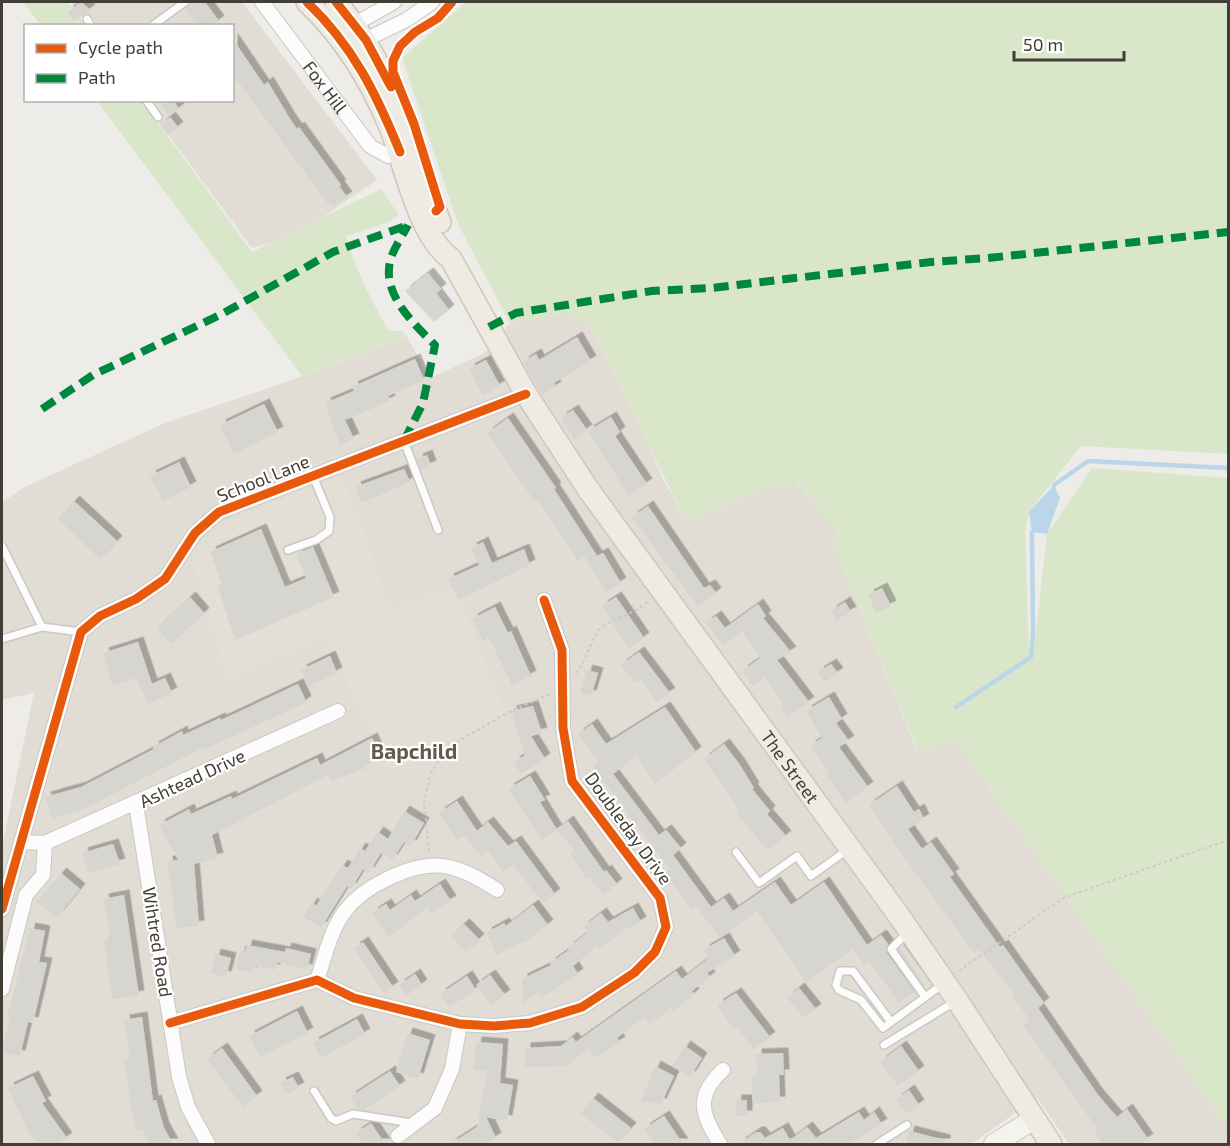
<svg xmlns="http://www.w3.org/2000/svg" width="1230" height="1146" viewBox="0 0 1230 1146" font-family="'Exo 2',sans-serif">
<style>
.residential{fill:#e1ddd5}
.education{fill:#e3dfd4}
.green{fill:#dae6ca}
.water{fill:#bbd6e8}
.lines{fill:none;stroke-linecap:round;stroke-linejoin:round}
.stream{stroke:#bbd6e8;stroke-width:4.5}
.building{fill:#d7d5d0;filter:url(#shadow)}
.lane-casing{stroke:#cac8c4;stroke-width:10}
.street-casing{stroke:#cac8c4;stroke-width:16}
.secondary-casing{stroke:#ccc9bf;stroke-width:22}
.primary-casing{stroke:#cec7b7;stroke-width:24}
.path{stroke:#cccac6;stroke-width:2;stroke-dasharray:3 3;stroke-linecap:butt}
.lane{stroke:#fcfcfc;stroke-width:7}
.street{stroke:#fcfcfc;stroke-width:14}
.secondary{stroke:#f5f3ee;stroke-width:20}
.primary{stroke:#efebe3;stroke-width:21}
.quiet{stroke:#00873e;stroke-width:8;stroke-dasharray:15 8;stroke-linecap:butt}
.cycleway-casing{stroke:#fff;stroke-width:13}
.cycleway{stroke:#e8590c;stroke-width:9}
.labels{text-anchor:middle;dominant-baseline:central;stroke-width:4.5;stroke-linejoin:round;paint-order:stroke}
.street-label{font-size:18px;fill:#423d35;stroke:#fff}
.quarter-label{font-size:21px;font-weight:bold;fill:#635b4d;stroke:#fff}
</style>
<defs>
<filter id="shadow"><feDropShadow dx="5.5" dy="-5.5" stdDeviation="0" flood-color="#0004"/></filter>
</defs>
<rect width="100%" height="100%" fill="#edece8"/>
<g class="residential">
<path d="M71 2H242L377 180 297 235 252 248 143 101 232 100V26L88 25Z"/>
<path d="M568 312 590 327 623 387 662 477 687 522 763 489 796 482 840 534 831 537 917 751 955 739 1222 1119 1228 1116V1144H1069L1037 1098 971 1144H2V847L34 693 2 700V502L27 486 165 423 295 379 407 337 430 378 485 353 510 323Z"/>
</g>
<path class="education" d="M342 474 391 609 455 586 505 714 390 772 325 636 226 680 214 630 190 554 225 523 309 487 313 492 323 490 322 483Z"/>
<g class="green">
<path d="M23 2H67L72 8 67 12 74 21 80 17 86 25H41Z"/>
<path d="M466 2H1228V454L1081 446 1029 512 1025 532 1029 653 1034 649 1047 534 1092 468 1228 478V1116L1222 1120 955 739 918 751 831 538 839 534 797 482 763 489 687 523 590 327 568 312 510 323 458 224 402 58Z"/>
<path d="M97 101H142L252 252 381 189 399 215 389 222 346 236C355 269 372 302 389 331H403L407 337 302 376Z"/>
</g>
<path class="water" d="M1054 485 1060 498 1047 534 1032 532 1029 512Z"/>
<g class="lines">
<g class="stream">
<path d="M1054 485 1088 461 1228 468"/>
<path d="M956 707 1031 657 1033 634 1032 532"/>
</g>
</g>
<g class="building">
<path d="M81 2 90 10 74 21 67 12Z"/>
<path d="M191 2H205L219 21 212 26H197L185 9Z"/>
<path d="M232 38 264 85 268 82 290 119 297 129 299 127 341 185 339 186 347 197 333 206 330 202 328 204 237 80 232 83Z"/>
<path d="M169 100H173L179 109 169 116 161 106Z"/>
<path d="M170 117 178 127 168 135 160 125Z"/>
<path d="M428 273 441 289 436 293 449 310 434 322 405 291Z"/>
<path d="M577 337 591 361 554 383 556 387 542 395 523 362 536 354 539 360Z"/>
<path d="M415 359 424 380 388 396 390 401 345 420 354 439 340 445 325 403 354 391 352 387Z"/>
<path d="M486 360 500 386 483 395 469 369Z"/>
<path d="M264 404 278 432 234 454 220 425Z"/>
<path d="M573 410 587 430 574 439 561 418Z"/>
<path d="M611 417 620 432 615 436 647 484 628 495 588 431Z"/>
<path d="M508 418 556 488 554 489 597 556 603 553 621 583 606 592 584 556 578 561 538 500 535 502 487 433Z"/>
<path d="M427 455 431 466 421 470 417 459Z"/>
<path d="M179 462 191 487 163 501 150 476Z"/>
<path d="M404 469 410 482 361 503 355 487Z"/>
<path d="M74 501 117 541 100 559 58 519Z"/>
<path d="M648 506 704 588 710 585 716 593 698 607 632 517Z"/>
<path d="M261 529 285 587 306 578 296 554 313 547 334 597 235 640 217 585 222 584 210 552Z"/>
<path d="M483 542 492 563 524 549 530 565 458 600 448 579 479 565 471 548Z"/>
<path d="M882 588 891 606 876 613 868 595Z"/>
<path d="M190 597 204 613 171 644 157 629Z"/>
<path d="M616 597 644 638 629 649 602 606Z"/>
<path d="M845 602 851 612 836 620 831 611Z"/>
<path d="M758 604 766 616 763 618 791 652 777 660 809 702 788 717 780 706 783 704 765 677 753 686 742 671 760 658 742 631 723 646 706 623 716 616 725 628Z"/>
<path d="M495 607 508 633 511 631 531 676 512 685 489 638 483 641 472 619Z"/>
<path d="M138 642 152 684 165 678 172 693 148 704 136 678 113 686 103 653Z"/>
<path d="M639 652 670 693 656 702 642 680 634 682 621 665Z"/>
<path d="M330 656 337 673 308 686 301 670Z"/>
<path d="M831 664 838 673 825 682 818 672Z"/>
<path d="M587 670 598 673 591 696 580 693Z"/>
<path d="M298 684 306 701 301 705 203 750 202 748 82 810 52 819 45 797 81 787 154 749 153 747 182 731 183 735 220 718 221 720Z"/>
<path d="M829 697 842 719 836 723 849 741 839 747 868 787 846 803 826 775 829 772 810 746 822 738 806 711Z"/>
<path d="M533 706 542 733 531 736 545 759 521 774 514 762 525 755 511 711Z"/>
<path d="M665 707 696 752 655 784 636 756 613 774 659 835 666 830 681 848 673 855 711 907 724 898 733 911 775 882 791 905 824 882 867 945 881 935 888 944 886 952 915 992 899 1003 869 961 864 965 853 949 806 982 757 911 720 938 696 906 691 910 665 873 670 870 593 767 598 762 578 734 592 724 606 744Z"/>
<path d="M372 738 381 758 364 766 366 768 331 781 328 775 212 835 218 858 194 864 199 926 177 928 167 861 178 860 159 825 189 809 191 814 231 796 232 799 317 758 320 765Z"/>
<path d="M724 744 740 765 754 788 752 789 770 811 767 814 786 836 768 850 736 813 740 811 704 759Z"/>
<path d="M530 776 545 800 540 802 557 830 542 840 508 789Z"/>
<path d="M897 786 914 812 919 809 924 819 908 829 922 849 931 842 954 874 950 877 1000 947 1003 945 1044 1003 1038 1008 1098 1095 1117 1117 1127 1109 1148 1139 1140 1144H1103L1094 1133 1098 1130 1023 1025 1030 1020 1012 996 1014 994 979 949 974 953 892 841 893 840 869 805Z"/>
<path d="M457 801 477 831 488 822 508 846 516 841 555 894 543 903 513 865 503 872 488 851 481 856 464 836 457 840 439 813Z"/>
<path d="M404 811 424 823 411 846 404 842 392 860 381 853 369 873 363 869 351 889 347 886 321 928 303 917 312 903 316 906 342 865 348 868 360 848 365 851 378 832 388 839Z"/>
<path d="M568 821 604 872 606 870 617 884 603 895 589 877 586 879 570 853 574 850 557 830Z"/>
<path d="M113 844 120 864 88 873 82 853Z"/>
<path d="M61 873 80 889 58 916H54L37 902Z"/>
<path d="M440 884 451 901 431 913 427 907 388 938 372 913 386 904 390 910 411 895 415 901Z"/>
<path d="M124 895 139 996 112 999 104 940 111 939 103 899Z"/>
<path d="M533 905 548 925 522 944 521 942 497 955 486 933 504 923 506 926Z"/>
<path d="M633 908 641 922 629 929 628 927 599 949 597 946 573 966 578 974 553 991 541 997 539 992 523 1003 522 979 551 965 550 963 569 950 568 948 587 933 583 927 601 913 608 922Z"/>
<path d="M464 924 479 939 466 952 451 936Z"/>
<path d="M30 928 45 931 39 962 47 963 33 1023 28 1022 20 1056 2 1053 10 1018 7 1017Z"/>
<path d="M724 938 735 956 707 973 710 977 692 991 694 994 674 1011 671 1008 650 1024 644 1017 617 1038 620 1042 595 1058 589 1048 566 1066 525 1067V1048L561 1046 572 1037 576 1042 676 971 682 979 709 958 704 950Z"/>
<path d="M363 942 393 987 384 993 354 948Z"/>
<path d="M247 945 285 952 286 948 311 954 307 970 277 962 275 970 254 966 252 973 236 969 240 951 245 952Z"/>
<path d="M900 948 925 985 924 986 898 950Z"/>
<path d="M215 954 231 958 226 977 211 973Z"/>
<path d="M415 974 422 985 406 996 399 985Z"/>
<path d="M490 975 505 995 491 1005 476 985Z"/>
<path d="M467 976 476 990 449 1007 440 994Z"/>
<path d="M799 988 816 1009 804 1018 787 998Z"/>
<path d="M736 993 770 1037 754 1049 736 1026 733 1028 717 1005Z"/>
<path d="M297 1011 308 1033 260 1057 249 1036Z"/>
<path d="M142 1017 153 1101 156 1100 164 1128 173 1144H151L142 1129 137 1131 131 1108 124 1060 130 1059 124 1020Z"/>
<path d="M357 1019 365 1034 321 1058 313 1043Z"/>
<path d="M407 1033 430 1040 418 1079 396 1072Z"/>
<path d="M476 1042 503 1044 500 1083 513 1085 507 1121 486 1117 496 1138 486 1144H450L477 1127 487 1071 474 1070Z"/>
<path d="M685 1046 702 1058 690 1077 672 1066Z"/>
<path d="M901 1046 919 1071 898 1086 880 1062Z"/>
<path d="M222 1048 257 1096 243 1107 207 1059Z"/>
<path d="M783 1053 784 1075H779L780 1102 753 1103 752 1076H757L756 1054Z"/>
<path d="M655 1066 674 1076 661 1104 641 1101Z"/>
<path d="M390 1071 400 1086 364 1110 358 1109 350 1097Z"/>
<path d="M33 1076 46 1101 42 1103 67 1138 58 1144H38L28 1131 8 1088Z"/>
<path d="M293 1077 299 1088 286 1094 280 1083Z"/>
<path d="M909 1090 919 1105 906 1114 896 1100Z"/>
<path d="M593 1098 631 1128 618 1142 580 1114Z"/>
<path d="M736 1100H747V1116H735Z"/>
<path d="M859 1112 864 1120 874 1112 882 1124 849 1144H739L756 1132H760L765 1138 783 1128 790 1140 807 1127 816 1138Z"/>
<path d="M664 1116 683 1144H654L644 1129Z"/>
<path d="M371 1123 385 1144H363L356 1133Z"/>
<path d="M909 1131 945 1140V1144H906Z"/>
</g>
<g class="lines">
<defs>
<g id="lane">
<path d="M87 19 91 26"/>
<path d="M152 26 185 2"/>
<path d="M146 100 158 117"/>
<path d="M404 441 438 530"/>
<path d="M2 546 42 627 81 632"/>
<path d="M288 550 316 540 329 531 330 517 313 476"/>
<path d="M2 639 42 627"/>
<path d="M736 852 759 883 797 856 811 876 847 850"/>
<path d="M907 933 891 949 925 997"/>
<path d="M891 1022 853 971H840L836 985 839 990 861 1000 883 1028 943 984"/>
<path d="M884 1045 956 1001"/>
<path d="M314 1091 331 1118 336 1121 353 1114 412 1123"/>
<path d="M877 1144 907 1125"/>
</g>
<g id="street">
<path id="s1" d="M262 2 370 146 388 156 403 148"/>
<path d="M348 28 394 2"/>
<path d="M359 43 408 19 432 2"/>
<path d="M136 804 179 1077 188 1107 208 1144"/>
<path d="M21 842 45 843 338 711"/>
<path d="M2 909 81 632 100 616 136 599 165 579 195 533 219 512 526 394"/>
<path d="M317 980C325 957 330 931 345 911 355 898 370 887 385 880 431 857 454 862 497 890"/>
<path d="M2 989 26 895 43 875 45 843"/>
<path d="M170 1023 317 980 354 998 460 1024 494 1026 530 1023 582 1007 634 973 655 952 666 927 660 898 572 781 563 728 562 650 544 600"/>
<path d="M398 1136 435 1108 452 1069 460 1024"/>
<path d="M720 1144C702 1114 694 1097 723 1070"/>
</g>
<path id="secondary" d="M994 1144 1034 1119"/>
<g id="primary">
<path id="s2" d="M307 2C345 38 370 79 390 127 405 165 418 235 451 259L526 394 588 489 897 913 957 1000 1051 1144"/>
<path d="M336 2C394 68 408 143 440 222"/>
</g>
</defs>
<use href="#lane" class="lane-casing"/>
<use href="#street" class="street-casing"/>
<use href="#secondary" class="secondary-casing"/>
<use href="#primary" class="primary-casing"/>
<g class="path">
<path d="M576 673C587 661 589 643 598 631 608 619 634 615 647 602"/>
<path d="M429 851 424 802 430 775 445 749 507 713 550 694"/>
<path d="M959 971 1063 898 1228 840"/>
</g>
<use href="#lane" class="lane"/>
<use href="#street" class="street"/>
<use href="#secondary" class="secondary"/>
<use href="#primary" class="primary"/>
<g class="quiet">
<path d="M489 327 516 313 652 291 711 288 931 262 988 258 1228 232"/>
<path d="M42 409 93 375 220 315 333 252 408 225"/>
<path d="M404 441 423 403 435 345C413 323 380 293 391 258 395 246 403 235 408 225"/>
</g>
<defs>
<g id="cycleway">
<path d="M307 2C353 46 376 93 400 152"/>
<path d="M336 2 366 40 391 87"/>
<path d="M436 211 440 207 414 124 393 72V61L400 46 415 32 438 18 452 2"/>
<path d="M2 909 81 632 100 616 136 599 165 579 195 533 219 512 526 394"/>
<path d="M170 1023 317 980 354 998 460 1024 494 1026 530 1023 582 1007 634 973 655 952 666 927 660 898 572 781 563 728 562 650 544 600"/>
</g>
</defs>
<use href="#cycleway" class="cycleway-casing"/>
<use href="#cycleway" class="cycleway"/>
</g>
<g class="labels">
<g class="street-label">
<text stroke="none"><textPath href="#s1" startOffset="106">Fox Hill</textPath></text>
<text transform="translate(263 478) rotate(-22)">School Lane</text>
<text stroke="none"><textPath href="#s2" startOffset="910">The Street</textPath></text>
<text transform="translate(192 778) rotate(-25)">Ashtead Drive</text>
<text transform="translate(629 828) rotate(54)">Doubleday Drive</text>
<text transform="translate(158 942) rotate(81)">Wihtred Road</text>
</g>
<g class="quarter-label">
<text x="414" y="750">Bapchild</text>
</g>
</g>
<rect width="1230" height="1146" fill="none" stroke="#423d35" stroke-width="6"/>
<rect x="24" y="24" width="210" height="78" fill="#ffffff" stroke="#b3b1ae" stroke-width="1.5"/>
<rect x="36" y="44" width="30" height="9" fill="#e8590c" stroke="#b3b1ae" stroke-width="1.5"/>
<text x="78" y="54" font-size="18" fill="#423d35">Cycle path</text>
<rect x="36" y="74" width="30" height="9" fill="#00873e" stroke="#b3b1ae" stroke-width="1.5"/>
<text x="78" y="84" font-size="18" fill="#423d35">Path</text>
<path d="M1014 51v9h110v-9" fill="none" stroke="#423d35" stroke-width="3"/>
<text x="1023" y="51" font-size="18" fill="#423d35" stroke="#ffffff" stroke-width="4.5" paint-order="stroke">50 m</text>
</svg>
